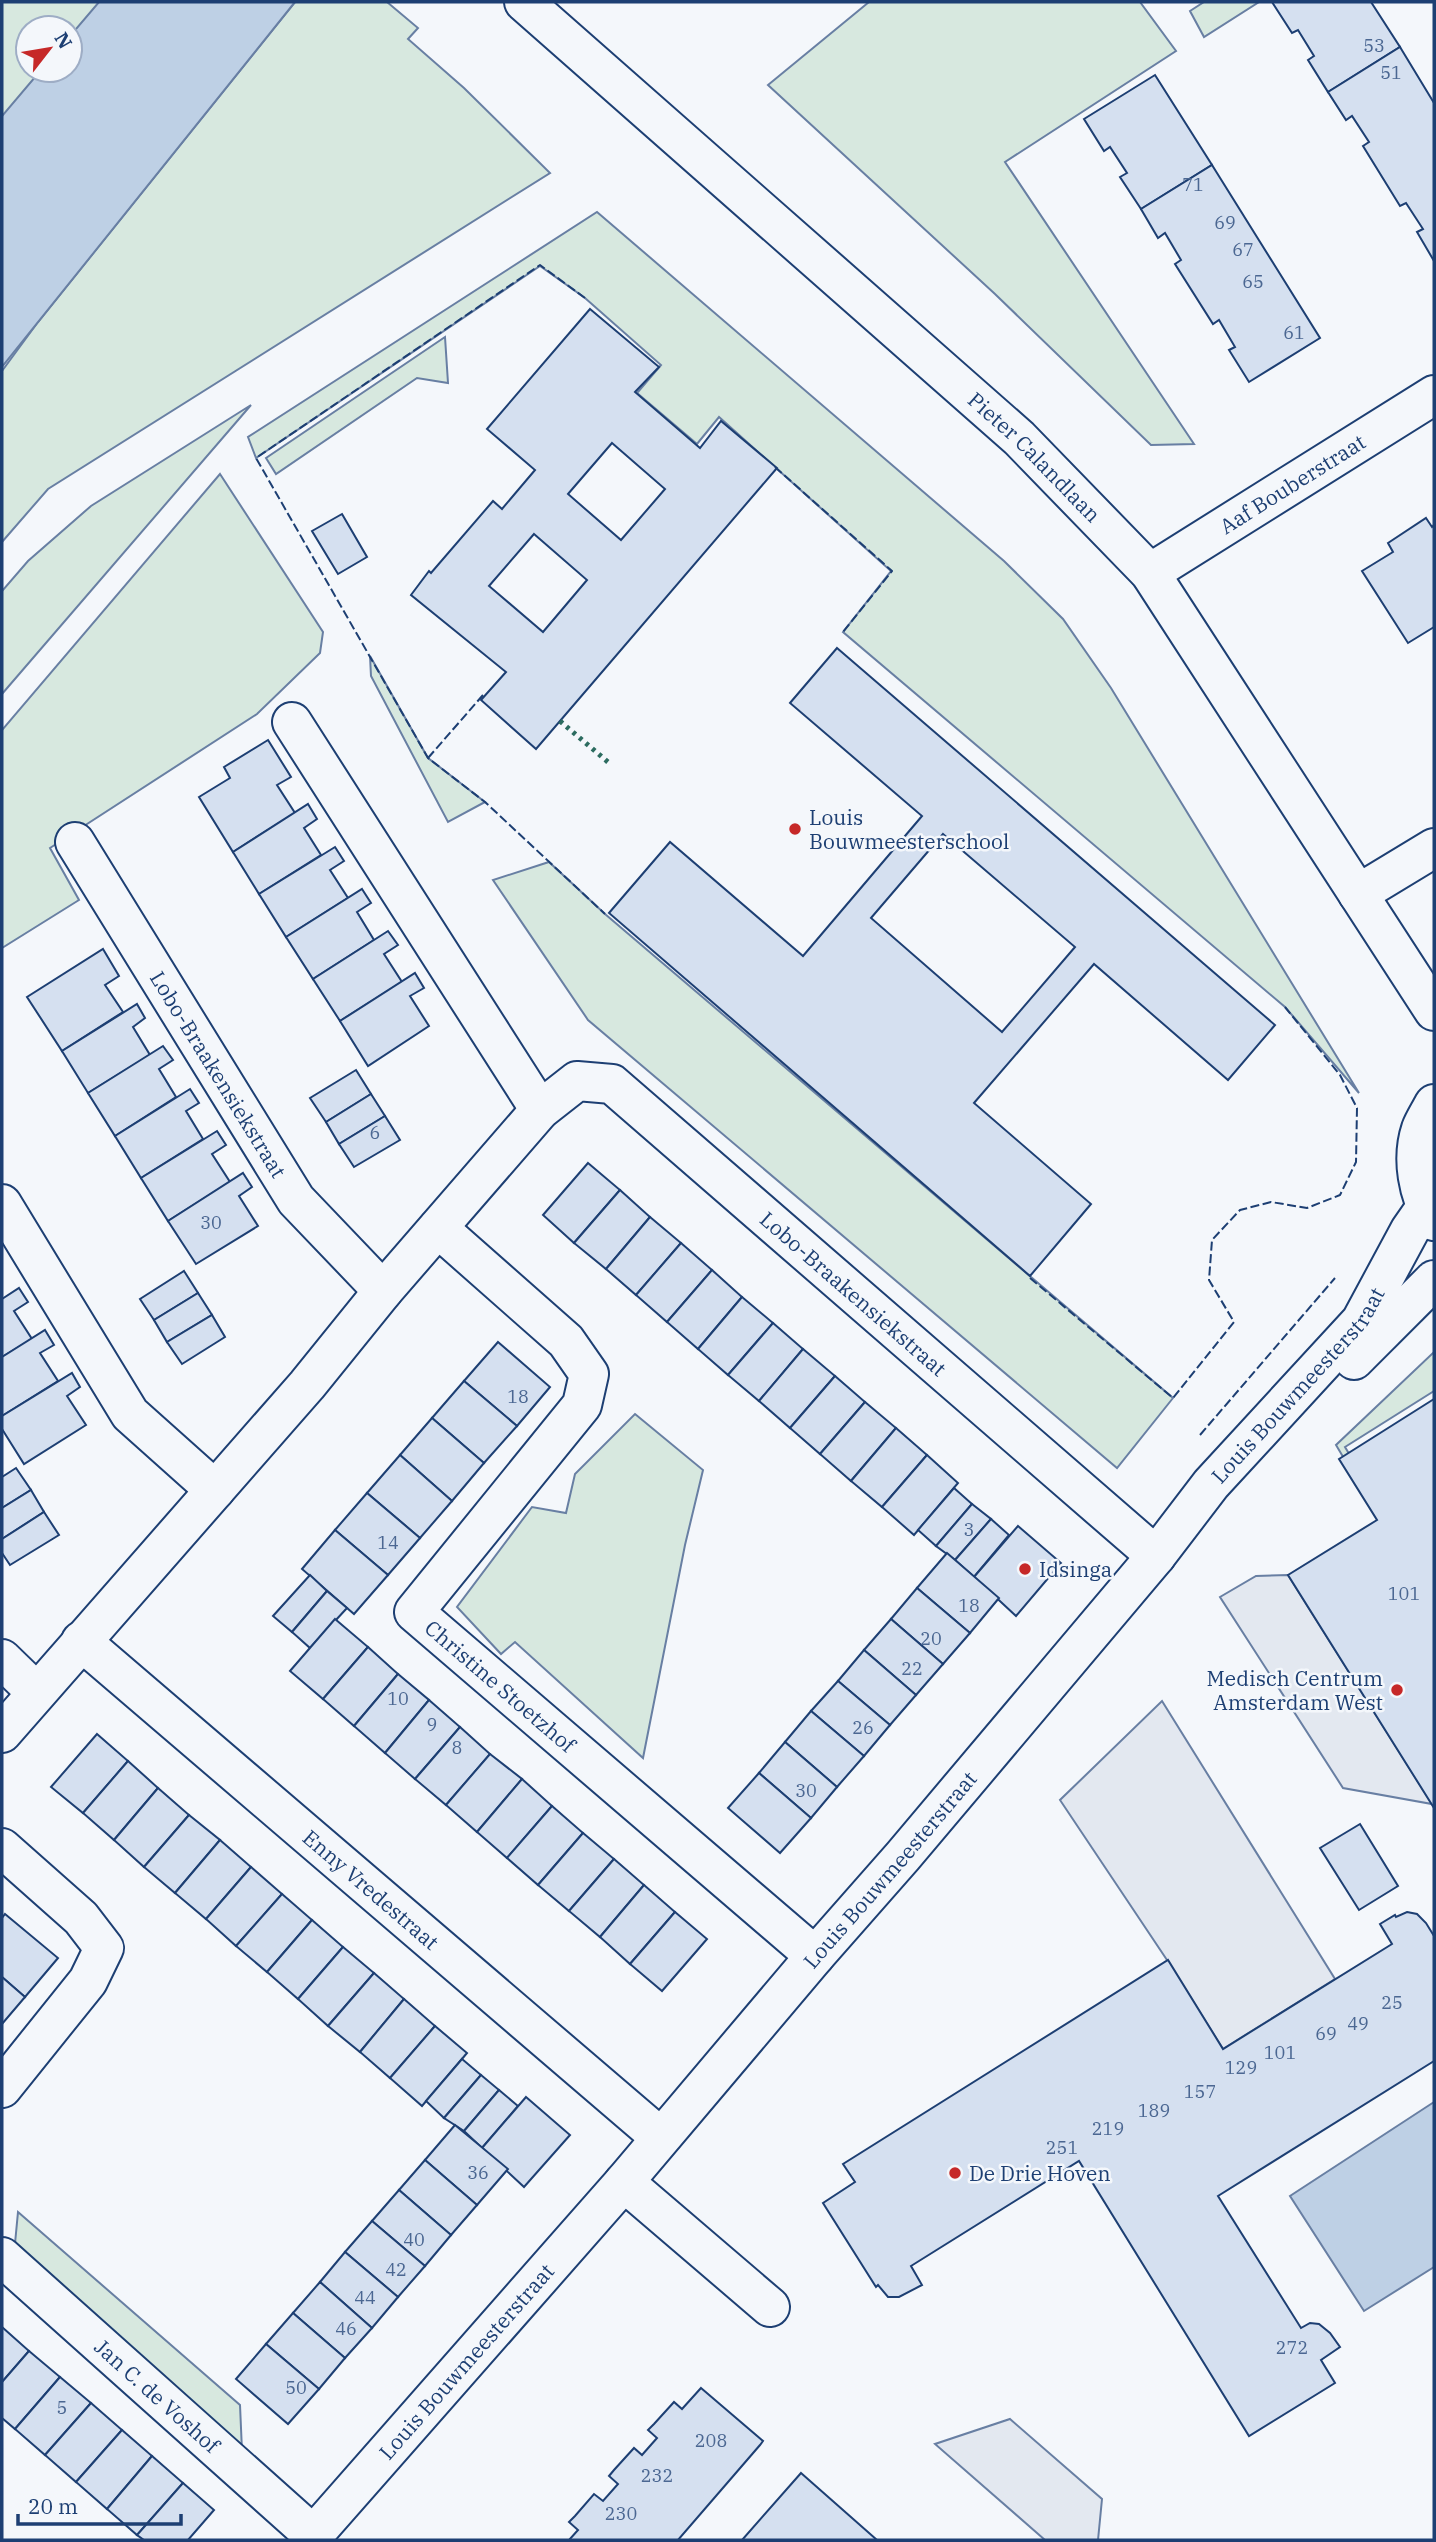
<svg xmlns="http://www.w3.org/2000/svg" width="1436" height="2542" viewBox="0 0 1436 2542" font-family="'IBM Plex Serif',serif">
<style>
.green{fill:#d7e8df;stroke:#687fa3;stroke-width:2}
.parking{fill:#e3e8f0;stroke:#687fa3;stroke-width:2}
.water{fill:#bed0e5;stroke:#687fa3;stroke-width:2}
.building{fill:#d5e0f0;stroke:#1d3f73;stroke-width:2;fill-rule:evenodd}
.lines{fill:none;stroke-linecap:round;stroke-linejoin:round}
.minor-casing{stroke:#1d3f73;stroke-width:42}
.minor{stroke:#f4f7fb;stroke-width:38}
.hedge{stroke:#2c6c60;stroke-width:5;stroke-dasharray:3.5 5;stroke-linecap:butt}
.fence{stroke:#1d3f73;stroke-width:2;stroke-dasharray:9 3.5;stroke-linecap:butt}
.poi-dot{fill:#c62828;stroke:#f4f7fb;stroke-width:2.5}
.labels{text-anchor:middle;dominant-baseline:central;stroke-width:5;stroke-linejoin:round;paint-order:stroke}
.number-label{font-size:18px;fill:#4b6792}
.street-label{font-size:21px;fill:#1d3f73;stroke:#f4f7fb}
.poi-label{font-size:21px;fill:#1d3f73;stroke:#f4f7fb;text-anchor:start}
</style>
<rect width="100%" height="100%" fill="#f4f7fb"/>
<g class="green">
<path d="M2 2H127L70 63V28H28V70H64L2 143Z"/>
<path d="M295 2H387L418 28 408 39 464 88 550 173 48 489 2 542V371L38 322Z"/>
<path d="M869 2H1140L1176 51 1005 162 1194 444 1151 445 995 294 768 85Z"/>
<path d="M1204 2H1259L1204 37 1190 11Z"/>
<path d="M597 212 1004 561 1063 619 1111 688 1359 1093 1285 1007 843 632 891 571 719 417 697 444 637 393 661 365 585 298 540 266 256 458 248 437Z"/>
<path d="M445 337 448 383 417 378 276 474 266 458Z"/>
<path d="M251 405 2 694V591L28 561 91 506Z"/>
<path d="M220 474 323 632 320 653 257 714 50 848 79 900 2 948V730Z"/>
<path d="M370 656 428 758 485 802 448 822 371 676Z"/>
<path d="M549 862 605 914 1173 1398 1117 1468 588 1020 493 880Z"/>
<path d="M1434 1352V1391L1345 1447 1383 1510 1377 1514 1336 1445Z"/>
<path d="M635 1414 703 1470 685 1545 643 1758 515 1642 501 1654 457 1607 532 1507 566 1513 575 1474Z"/>
<path d="M18 2212 240 2405 242 2451 14 2254Z"/>
</g>
<g class="parking">
<path d="M1288 1575 1432 1804 1343 1788 1220 1597 1256 1576Z"/>
<path d="M1162 1701 1335 1979 1223 2049 1167 1960 1060 1800Z"/>
<path d="M1010 2419 1102 2499 1098 2540H1045L935 2444Z"/>
</g>
<g class="water">
<path d="M99 2H295L2 367V116L41 70H70V36Z"/>
<path d="M1434 2102V2267L1364 2311 1290 2196Z"/>
</g>
<g class="building">
<path d="M1272 2H1371L1400 47 1328 92 1308 60 1314 56 1298 30 1292 33Z"/>
<path d="M1400 47 1434 103V261L1417 232 1423 229 1406 203 1400 206 1363 146 1369 142 1352 116 1346 120 1328 92Z"/>
<path d="M1155 75 1212 165 1141 209 1120 177 1127 173 1110 147 1104 151 1084 119Z"/>
<path d="M1212 165 1320 338 1249 382 1229 350 1235 347 1219 320 1213 324 1175 264 1181 260 1165 233 1158 238 1141 209Z"/>
<path d="M590 309 659 367 635 392 700 448 721 421 777 468 536 749 481 700 506 672 411 595 429 571 431 573 493 501 502 509 535 470 487 429ZM612 443 665 489 621 540 568 494ZM534 534 587 580 543 632 489 586Z"/>
<path d="M342 514 367 557 338 574 312 531Z"/>
<path d="M1426 518 1432 527 1434 525V627L1408 643 1362 571 1393 552 1388 543Z"/>
<path d="M837 648 1275 1025 1228 1080 1094 964 974 1103 1091 1204 1030 1276 609 913 670 842 803 956 922 816 790 703ZM943 834 1075 947 1002 1032 871 918Z"/>
<path d="M268 740 291 777 277 785 295 813 233 852 199 797 230 778 224 767Z"/>
<path d="M308 804 317 819 304 828 321 855 259 894 233 852Z"/>
<path d="M335 847 344 861 330 870 348 898 286 937 259 894Z"/>
<path d="M362 889 371 903 357 912 374 940 313 979 286 937Z"/>
<path d="M388 931 398 945 384 954 402 982 340 1021 313 979Z"/>
<path d="M103 949 119 976 105 985 123 1012 62 1051 27 997Z"/>
<path d="M415 973 424 988 410 996 429 1026 368 1066 340 1021Z"/>
<path d="M137 1004 145 1018 133 1027 150 1055 88 1093 62 1051Z"/>
<path d="M163 1046 173 1060 159 1069 176 1097 115 1136 88 1093Z"/>
<path d="M356 1070 371 1094 326 1122 310 1098Z"/>
<path d="M190 1089 199 1103 186 1111 203 1139 141 1178 115 1136Z"/>
<path d="M371 1094 385 1116 339 1144 326 1122Z"/>
<path d="M385 1116 400 1140 354 1167 339 1144Z"/>
<path d="M217 1131 226 1145 212 1154 230 1182 168 1221 141 1178Z"/>
<path d="M588 1163 620 1190 574 1243 543 1215Z"/>
<path d="M243 1173 252 1187 239 1196 258 1226 196 1264 168 1221Z"/>
<path d="M620 1190 650 1217 606 1269 574 1243Z"/>
<path d="M650 1217 681 1243 636 1295 606 1269Z"/>
<path d="M681 1243 712 1270 667 1322 636 1295Z"/>
<path d="M712 1270 742 1297 698 1349 667 1322Z"/>
<path d="M184 1271 198 1293 154 1320 140 1299Z"/>
<path d="M19 1288 28 1302 14 1311 32 1339 2 1357V1299Z"/>
<path d="M198 1293 212 1315 167 1342 154 1320Z"/>
<path d="M742 1297 773 1323 728 1375 698 1349Z"/>
<path d="M212 1315 225 1337 182 1364 167 1342Z"/>
<path d="M773 1323 803 1349 759 1401 728 1375Z"/>
<path d="M45 1330 54 1345 40 1353 58 1381 2 1416V1357Z"/>
<path d="M498 1342 550 1387 517 1426 464 1381Z"/>
<path d="M803 1349 835 1376 790 1428 759 1401Z"/>
<path d="M72 1373 80 1387 67 1396 86 1425 24 1464 2 1429V1416Z"/>
<path d="M835 1376 865 1402 820 1454 790 1428Z"/>
<path d="M464 1381 517 1426 484 1463 432 1418Z"/>
<path d="M1434 1399V1808L1288 1575 1377 1520 1339 1459Z"/>
<path d="M865 1402 896 1428 851 1481 820 1454Z"/>
<path d="M432 1418 484 1463 452 1501 400 1455Z"/>
<path d="M896 1428 927 1455 882 1507 851 1481Z"/>
<path d="M400 1455 452 1501 420 1538 367 1493Z"/>
<path d="M927 1455 958 1483 914 1535 882 1507Z"/>
<path d="M16 1468 31 1490 2 1508V1477Z"/>
<path d="M954 1488 972 1504 936 1546 918 1530Z"/>
<path d="M31 1490 44 1512 2 1539V1508Z"/>
<path d="M367 1493 420 1538 388 1575 335 1530Z"/>
<path d="M972 1504 991 1519 955 1560 936 1546Z"/>
<path d="M44 1512 59 1535 10 1565 2 1553V1539Z"/>
<path d="M991 1519 1009 1535 974 1577 955 1560Z"/>
<path d="M1018 1526 1061 1563 1016 1616 974 1577Z"/>
<path d="M335 1530 388 1575 354 1614 302 1569Z"/>
<path d="M947 1553 999 1598 970 1633 917 1588Z"/>
<path d="M310 1575 327 1591 292 1632 273 1616Z"/>
<path d="M917 1588 970 1633 943 1664 891 1619Z"/>
<path d="M327 1591 347 1608 310 1648 292 1632Z"/>
<path d="M335 1619 368 1647 323 1699 290 1671Z"/>
<path d="M891 1619 943 1664 916 1695 864 1650Z"/>
<path d="M368 1647 398 1674 354 1726 323 1699Z"/>
<path d="M864 1650 916 1695 890 1725 838 1681Z"/>
<path d="M398 1674 429 1700 385 1753 354 1726Z"/>
<path d="M838 1681 890 1725 864 1756 811 1711Z"/>
<path d="M429 1700 460 1727 415 1779 385 1753Z"/>
<path d="M811 1711 864 1756 837 1787 785 1742Z"/>
<path d="M460 1727 490 1754 446 1805 415 1779Z"/>
<path d="M97 1734 128 1761 83 1813 51 1787Z"/>
<path d="M785 1742 837 1787 811 1818 759 1773Z"/>
<path d="M490 1754 522 1779 477 1832 446 1805Z"/>
<path d="M128 1761 158 1788 114 1840 83 1813Z"/>
<path d="M759 1773 811 1818 780 1853 728 1808Z"/>
<path d="M522 1779 552 1806 507 1858 477 1832Z"/>
<path d="M158 1788 189 1815 144 1867 114 1840Z"/>
<path d="M552 1806 583 1833 538 1885 507 1858Z"/>
<path d="M189 1815 220 1840 175 1893 144 1867Z"/>
<path d="M1360 1824 1398 1886 1359 1910 1320 1848Z"/>
<path d="M583 1833 614 1859 569 1911 538 1885Z"/>
<path d="M220 1840 251 1867 206 1919 175 1893Z"/>
<path d="M614 1859 644 1885 600 1937 569 1911Z"/>
<path d="M251 1867 282 1894 236 1946 206 1919Z"/>
<path d="M644 1885 675 1912 630 1964 600 1937Z"/>
<path d="M282 1894 312 1920 267 1972 236 1946Z"/>
<path d="M675 1912 707 1939 662 1991 630 1964Z"/>
<path d="M1407 1912 1417 1914 1426 1923 1434 1936V2061L1218 2196 1301 2328 1310 2323 1319 2324 1330 2333 1340 2347 1321 2360 1335 2383 1249 2436 1079 2161 911 2266 922 2285 899 2297H888L878 2285 876 2287 823 2203 855 2182 843 2164 1168 1960 1223 2049 1392 1944 1380 1924 1395 1915 1396 1917Z"/>
<path d="M5 1914 58 1958 25 1997 2 1977V1918Z"/>
<path d="M312 1920 343 1947 298 1999 267 1972Z"/>
<path d="M343 1947 374 1973 328 2026 298 1999Z"/>
<path d="M374 1973 404 1999 360 2052 328 2026Z"/>
<path d="M2 1977 25 1997 2 2024Z"/>
<path d="M404 1999 435 2026 390 2078 360 2052Z"/>
<path d="M435 2026 467 2053 422 2106 390 2078Z"/>
<path d="M462 2059 481 2075 444 2118 426 2101Z"/>
<path d="M481 2075 499 2090 464 2131 444 2118Z"/>
<path d="M499 2090 518 2106 482 2148 464 2131Z"/>
<path d="M526 2097 570 2135 524 2187 482 2148Z"/>
<path d="M455 2125 508 2169 477 2205 425 2160Z"/>
<path d="M425 2160 477 2205 451 2235 399 2190Z"/>
<path d="M399 2190 451 2235 425 2266 372 2221Z"/>
<path d="M372 2221 425 2266 398 2297 345 2252Z"/>
<path d="M345 2252 398 2297 372 2328 320 2282Z"/>
<path d="M320 2282 372 2328 345 2358 293 2313Z"/>
<path d="M293 2313 345 2358 319 2389 266 2344Z"/>
<path d="M2 2327 29 2351 2 2382Z"/>
<path d="M266 2344 319 2389 288 2424 236 2379Z"/>
<path d="M29 2351 60 2377 15 2429 2 2418V2382Z"/>
<path d="M60 2377 91 2403 45 2455 15 2429Z"/>
<path d="M701 2388 763 2441 760 2445 678 2540H569L578 2530 569 2522 575 2516 594 2494 603 2501 618 2484 609 2476 614 2470 634 2448 642 2455 657 2438 648 2430 654 2424 674 2402 682 2409Z"/>
<path d="M91 2403 122 2430 76 2482 45 2455Z"/>
<path d="M122 2430 152 2456 107 2509 76 2482Z"/>
<path d="M152 2456 183 2483 137 2535 107 2509Z"/>
<path d="M801 2473 877 2540H742Z"/>
<path d="M183 2483 214 2510 188 2540H144L137 2535Z"/>
</g>
<g class="lines">
<defs>
<g id="minor">
<path id="s1" d="M524 2 1019 438 1150 573 1434 1011"/>
<path id="s2" d="M1150 573 1434 395"/>
<path d="M292 722 540 1110"/>
<path id="s3" d="M75 842 296 1200 383 1291"/>
<path d="M1358 894 1434 848"/>
<path d="M1434 1104C1430 1112 1424 1121 1421 1129 1411 1159 1418 1195 1434 1221"/>
<path d="M2 1204 130 1414 215 1490"/>
<path id="s4" d="M438 1228 566 1341 589 1374 582 1405 414 1612 815 1956"/>
<path d="M1354 1360 1434 1280"/>
<path id="s5" d="M81 1641 660 2137"/>
<path d="M2 1659 36 1692"/>
<path id="s6" d="M2 1733 307 1385 383 1291 540 1110 577 1081 612 1084 1156 1556"/>
<path d="M2 1848 81 1918 104 1948 88 1981 2 2088"/>
<path d="M624 2182 770 2307"/>
<path id="s7" d="M2 2257 313 2535"/>
<path id="s8" d="M309 2540 624 2182 815 1956 903 1856 1156 1556 1211 1484 1361 1321 1410 1230 1426 1207"/>
</g>
</defs>
<use href="#minor" class="minor-casing"/>
<use href="#minor" class="minor"/>
<path class="hedge" d="M560 721 609 763"/>
<g class="fence">
<path d="M585 298 540 265 256 458 428 758 485 802 605 914"/>
<path d="M775 467 892 571 843 632"/>
<path d="M428 758 483 695"/>
<path d="M1030 1278 1173 1398 1234 1322 1209 1280 1212 1240 1240 1210 1271 1202 1307 1208 1340 1195 1356 1162 1357 1108 1340 1075 1285 1007"/>
<path d="M1200 1435 1335 1278"/>
</g>
</g>
<g class="poi-dot">
<circle cx="795" cy="829" r="7"/>
<circle cx="1025" cy="1569" r="7"/>
<circle cx="1397" cy="1690" r="7"/>
<circle cx="955" cy="2173" r="7"/>
</g>
<g class="labels">
<g class="number-label">
<text x="1374" y="45">53</text>
<text x="1391" y="72">51</text>
<text x="1193" y="184">71</text>
<text x="1225" y="222">69</text>
<text x="1243" y="249">67</text>
<text x="1253" y="281">65</text>
<text x="1294" y="332">61</text>
<text x="375" y="1132">6</text>
<text x="211" y="1222">30</text>
<text x="518" y="1396">18</text>
<text x="969" y="1529">3</text>
<text x="388" y="1542">14</text>
<text x="1404" y="1593">101</text>
<text x="969" y="1605">18</text>
<text x="931" y="1638">20</text>
<text x="912" y="1668">22</text>
<text x="398" y="1698">10</text>
<text x="432" y="1724">9</text>
<text x="863" y="1727">26</text>
<text x="457" y="1747">8</text>
<text x="806" y="1790">30</text>
<text x="1392" y="2002">25</text>
<text x="1358" y="2023">49</text>
<text x="1326" y="2033">69</text>
<text x="1280" y="2052">101</text>
<text x="1241" y="2067">129</text>
<text x="1200" y="2091">157</text>
<text x="1154" y="2110">189</text>
<text x="1108" y="2128">219</text>
<text x="1062" y="2147">251</text>
<text x="478" y="2172">36</text>
<text x="414" y="2239">40</text>
<text x="396" y="2269">42</text>
<text x="365" y="2297">44</text>
<text x="346" y="2328">46</text>
<text x="1292" y="2347">272</text>
<text x="296" y="2387">50</text>
<text x="62" y="2407">5</text>
<text x="711" y="2440">208</text>
<text x="657" y="2475">232</text>
<text x="621" y="2513">230</text>
</g>
<g class="street-label">
<text stroke="none"><textPath href="#s1" startOffset="684">Pieter Calandlaan</textPath></text>
<text stroke="none"><textPath href="#s2" startOffset="168">Aaf Bouberstraat</textPath></text>
<text stroke="none"><textPath href="#s3" startOffset="273">Lobo-Braakensiekstraat</textPath></text>
<text stroke="none"><textPath href="#s6" startOffset="1225">Lobo-Braakensiekstraat</textPath></text>
<text stroke="none"><textPath href="#s8" startOffset="1521">Louis Bouwmeesterstraat</textPath></text>
<text stroke="none"><textPath href="#s4" startOffset="623">Christine Stoetzhof</textPath></text>
<text stroke="none"><textPath href="#s8" startOffset="887">Louis Bouwmeesterstraat</textPath></text>
<text stroke="none"><textPath href="#s5" startOffset="382">Enny Vredestraat</textPath></text>
<text stroke="none"><textPath href="#s8" startOffset="238">Louis Bouwmeesterstraat</textPath></text>
<text stroke="none"><textPath href="#s7" startOffset="208">Jan C. de Voshof</textPath></text>
</g>
<g class="poi-label">
<text x="809" y="817">Louis<tspan x="809" dy="24">Bouwmeesterschool</tspan></text>
<text x="1039" y="1569">Idsinga</text>
<text x="1383" y="1678" text-anchor="end">Medisch Centrum<tspan x="1383" dy="24">Amsterdam West</tspan></text>
<text x="969" y="2173">De Drie Hoven</text>
</g>
</g>
<rect width="1436" height="2542" fill="none" stroke="#1d3f73" stroke-width="7"/>
<g transform="translate(49 49) rotate(59)"><circle r="33" fill="#f4f7fb" stroke="#9eadc5" stroke-width="2"/>
<path d="M0-5L12 26L0 18L-12 26Z" fill="#c62828"/>
<text y="-10" font-size="19" font-weight="bold" text-anchor="middle" fill="#1d3f73">N</text>
</g>
<path d="M18 2514v10h163v-10" fill="none" stroke="#1d3f73" stroke-width="3.5"/>
<text x="28" y="2514" font-size="21" fill="#1d3f73" stroke="#f4f7fb" stroke-width="5" paint-order="stroke">20 m</text>
</svg>
